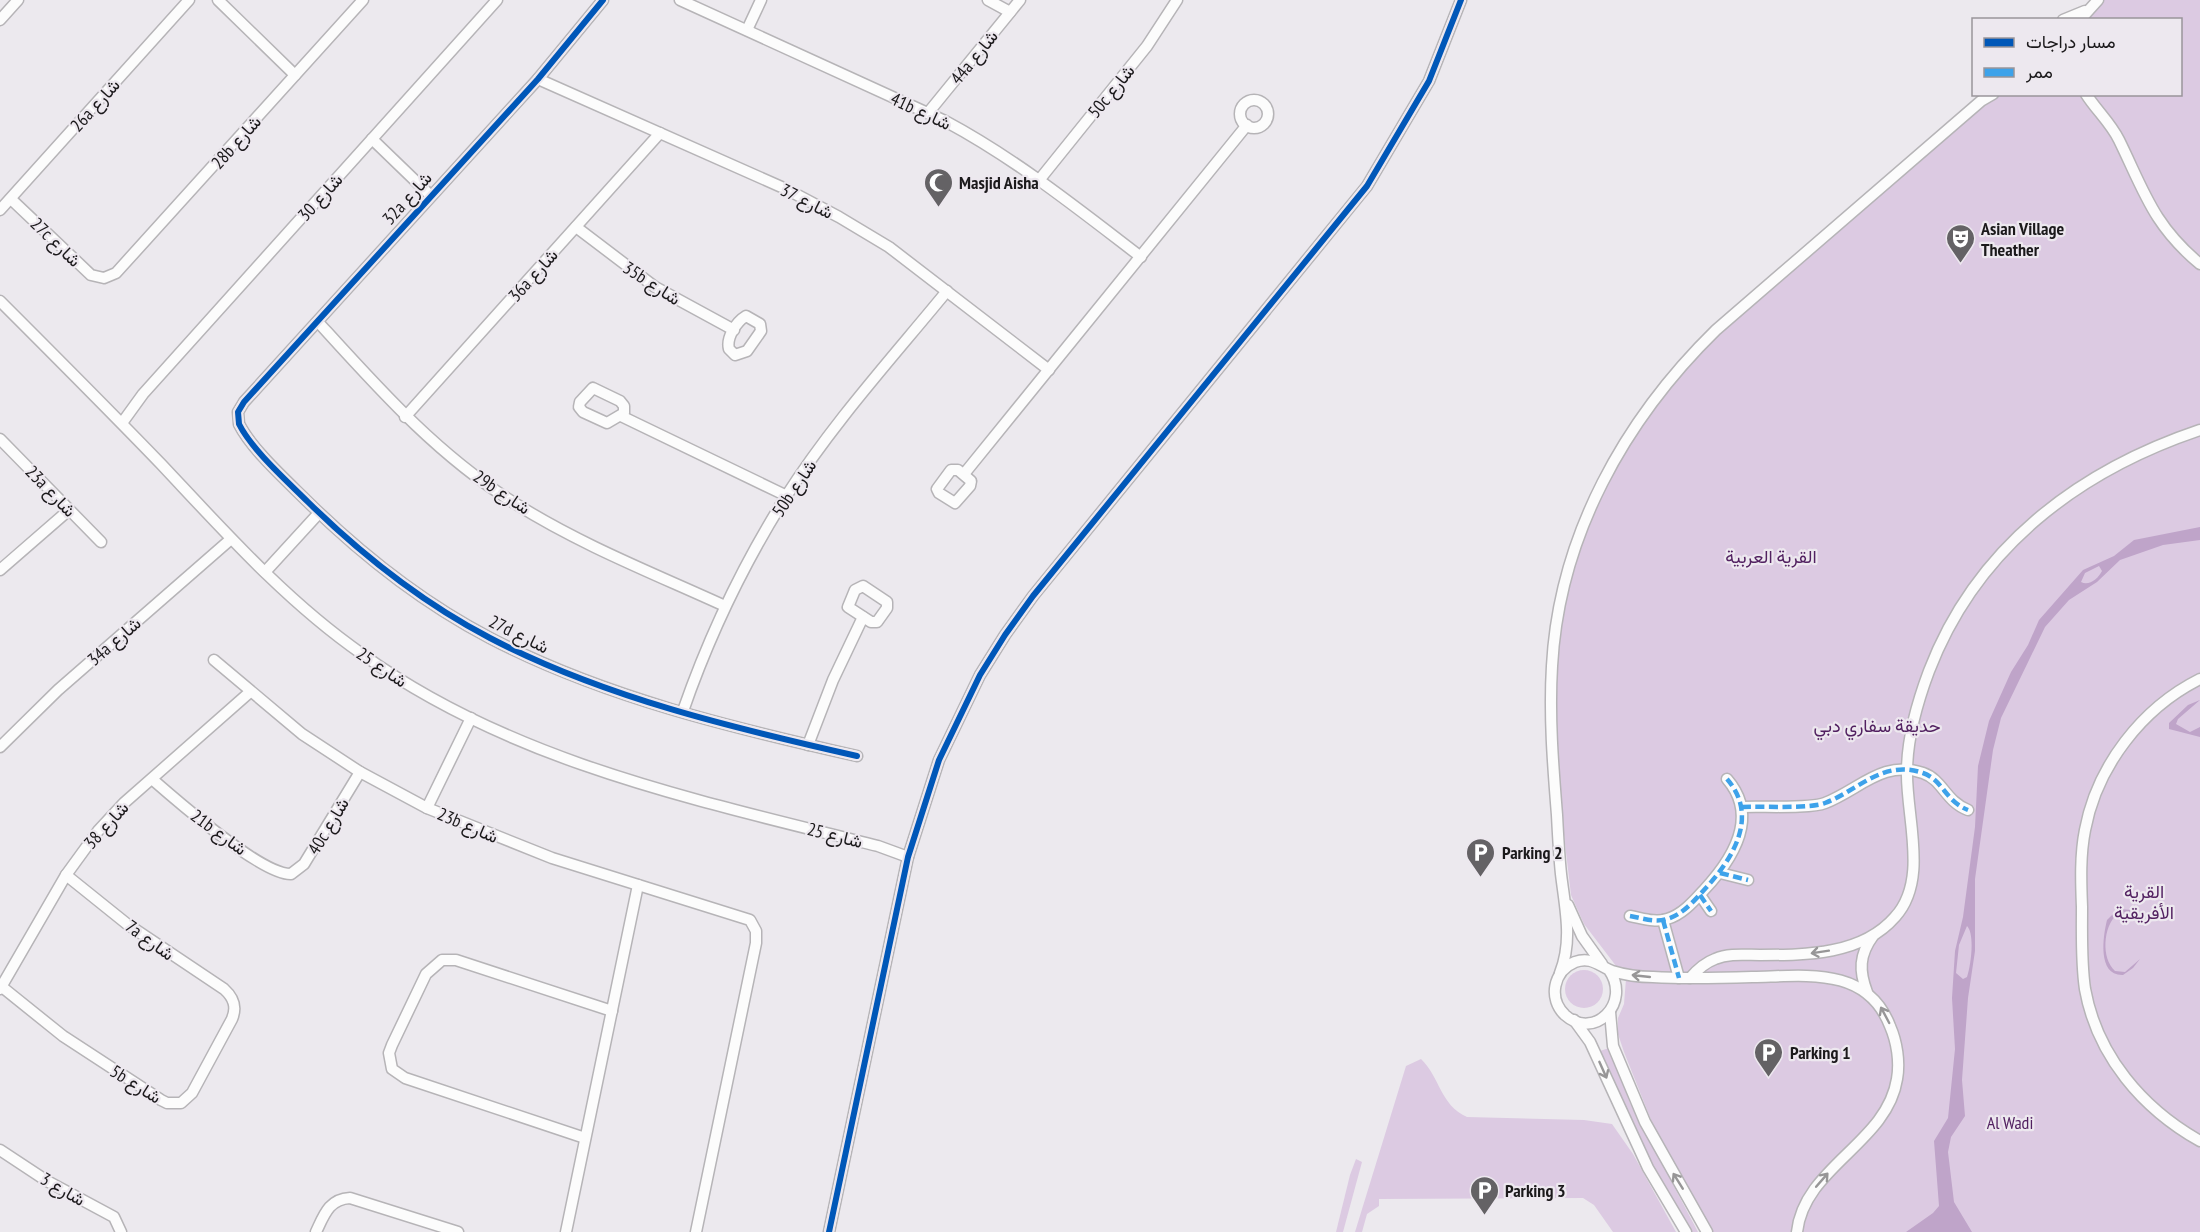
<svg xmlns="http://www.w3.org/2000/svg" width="2200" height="1232" viewBox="0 0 2200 1232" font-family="'PT Sans Narrow',Vazirmatn,sans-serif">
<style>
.green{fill:#dccae2}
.water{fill:#bfa4c9;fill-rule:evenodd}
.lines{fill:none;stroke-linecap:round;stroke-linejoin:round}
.minor-casing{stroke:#b6b4b7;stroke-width:13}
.minor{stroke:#fcfcfc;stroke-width:10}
.quiet{stroke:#3da2ea;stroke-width:4.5;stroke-dasharray:9 4.5;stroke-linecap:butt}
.cycleway-casing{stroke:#ede8ef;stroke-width:10}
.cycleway{stroke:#0057b8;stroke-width:6}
.oneway{stroke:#979697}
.labels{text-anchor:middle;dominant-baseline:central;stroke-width:4.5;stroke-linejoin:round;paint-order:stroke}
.street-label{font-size:18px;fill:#1b191b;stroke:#ede8ef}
.poi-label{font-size:18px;font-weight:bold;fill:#1b191b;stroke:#ede8ef;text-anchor:start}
.park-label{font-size:18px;fill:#522161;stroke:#ede8ef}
</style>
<rect width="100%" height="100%" fill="#ece9ee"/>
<g class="green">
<path d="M2101 0H2200V1232H1711L1657 1135 1624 1052 1618 1034V1018L1624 1004 1626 979 1584 924 1571 895 1551 723 1561 626 1570 579 1593 508 1652 404 1745 308 1990 95 2180 94V20L2078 19Z"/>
<circle cx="1584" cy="989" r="19"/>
<path d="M1609 1048 1630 1103 1698 1232H1690L1642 1148 1600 1051Z"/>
<path d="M1421 1059C1440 1077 1440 1105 1467 1117L1584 1120 1612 1124 1633 1154 1676 1232H1613L1594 1205 1583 1198 1379 1199V1206L1367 1214 1362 1232H1355L1406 1066Z"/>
<path d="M1356 1159 1362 1162 1343 1232H1336L1350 1175Z"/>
</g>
<g class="water">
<path d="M2200 527V540L2163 545 2120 560 2097 582 2069 600 2045 627 2001 718 1993 750 1975 879V951L1968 998 1962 1080 1965 1116 1951 1137 1948 1152 1954 1202 1972 1232H1906L1933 1213 1939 1206 1934 1141 1948 1118 1955 1049 1952 998 1955 951 1963 917 1975 827 1978 766 1989 721 2011 672 2028 645 2039 620 2083 570 2114 556 2134 540ZM2099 566 2102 571C2098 579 2089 586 2081 582L2085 573ZM1967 926C1975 934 1971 965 1967 977L1963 979 1956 973 1959 945Z"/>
<path d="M2200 700 2178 719 2176 724 2190 732 2200 727V737L2169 729V723L2188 705Z"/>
<path d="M2118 909 2132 910 2137 915 2135 917 2130 914H2117C2103 927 2101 958 2115 971L2125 972 2140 959 2133 968 2123 975C2097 976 2103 936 2107 920Z"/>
</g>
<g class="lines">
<defs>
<g id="minor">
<path d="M218 0 295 75"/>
<path d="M603 0 538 79 244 402 238 412 239 424C252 450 287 481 308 502 362 555 423 603 490 638 603 697 733 728 857 756"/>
<path d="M680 0 945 121C1016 159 1077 208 1141 257"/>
<path d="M988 0 1010 12"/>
<path d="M0 20 18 0"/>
<path d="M2063 20 2085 11"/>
<path d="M2080 20 2098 0"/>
<path d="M747 30 761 0"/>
<path d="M538 79 786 189 839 217 889 247 1049 370"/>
<path d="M2086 94C2096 110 2110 122 2119 140 2144 191 2153 225 2200 264"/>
<circle cx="1254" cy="114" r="14"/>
<path d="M928 113 1020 0"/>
<path d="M372 139 430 195"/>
<path d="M1040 179 1147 46 1177 0"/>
<path d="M11 199 91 275 104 278 116 273 363 0"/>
<path d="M0 210 189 0"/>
<path d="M576 227 655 287 734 330"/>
<path d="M0 301C54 355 108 409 161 464 224 531 286 601 362 654 513 763 701 801 878 846L908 857"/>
<path d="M746 316 760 324 761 331 747 351 735 355 729 349C726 338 736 322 746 316Z"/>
<path d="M318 322C378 388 438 456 516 504 581 545 655 574 725 606"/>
<path d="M593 388 620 401 624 406V413L607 423 583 412 579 407 580 402Z"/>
<path d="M621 416 787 496"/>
<path d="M405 417 660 133"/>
<path d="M122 423 143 394 497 0"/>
<path d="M0 439 101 542"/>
<path d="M951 470H958L971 481 970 486 955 503 939 493 937 489Z"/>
<path d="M964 474 1247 125"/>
<path d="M0 570 69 510"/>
<path d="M265 572 319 513"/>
<path d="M863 586 887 602V608L877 622H871L848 607 855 590Z"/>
<path d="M214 660 302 734 360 772 427 808 552 858 750 920 756 931V943L696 1232"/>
<path d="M2200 679C2142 708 2097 766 2085 830 2080 855 2081 882 2082 907 2082 934 2081 962 2085 989 2097 1056 2143 1109 2200 1141"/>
<path d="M683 711C709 636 743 565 785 498 832 424 892 358 947 291"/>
<path d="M808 745 833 680 863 617"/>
<path d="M0 747 58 690 231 539"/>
<path d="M152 779C176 800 262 875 291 874L304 864 360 772"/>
<path d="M1742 807C1761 806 1810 809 1825 803 1859 790 1883 759 1923 773 1943 780 1945 801 1968 810"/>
<path d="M427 808 471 718"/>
<path d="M1720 873 1748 880"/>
<path d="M1700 895 1711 911"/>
<path d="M1568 905 1582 936 1602 964"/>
<path d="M1630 916C1642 918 1655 923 1667 919 1682 915 1694 901 1704 890 1732 860 1760 817 1727 779"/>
<path d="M1663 920 1679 978"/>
<path d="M1609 970C1632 1003 1594 1041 1565 1015 1548 999 1553 971 1575 962 1591 956 1599 966 1612 971 1625 975 1639 977 1653 977 1686 979 1719 978 1753 977 1805 976 1867 966 1890 1026 1897 1042 1900 1062 1897 1079 1887 1143 1804 1167 1797 1232"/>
<path d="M1560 973C1573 940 1565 908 1561 874 1559 855 1558 835 1557 815 1553 765 1549 716 1552 666 1559 536 1625 419 1716 330L1981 101 1993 94"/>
<path d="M1690 978C1697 970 1704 963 1715 959 1729 953 1745 955 1760 955 1806 955 1862 955 1895 917 1929 880 1906 817 1907 772 1907 738 1917 703 1929 671 1976 548 2078 471 2200 430"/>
<path d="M2 987 63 1036 161 1100 167 1103H181L192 1093 232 1019C237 1007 234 998 224 989L127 924 66 875"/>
<path d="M0 989 66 875 98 831 124 803 250 692"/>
<path d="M1867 992C1859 971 1859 955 1873 936"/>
<path d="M1610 1012 1613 1046 1645 1122 1707 1232"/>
<path d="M1574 1020 1590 1042 1648 1168 1686 1232"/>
<path d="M585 1138 405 1078 392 1069 389 1053 392 1045 426 974 442 960H456L612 1011"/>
<path d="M0 1150 47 1181 114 1217 121 1232"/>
<path d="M316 1232C324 1215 329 1199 350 1198L458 1232"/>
<path d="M566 1232 638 885"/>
<path d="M829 1232 908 857 939 760 980 675 1005 635 1033 596 1367 186 1429 81 1461 0"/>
</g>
</defs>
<use href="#minor" class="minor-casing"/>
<use href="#minor" class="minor"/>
<g class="quiet">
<path d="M1742 807C1761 806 1810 809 1825 803 1859 790 1883 759 1923 773 1943 780 1945 801 1968 810"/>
<path d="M1720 873 1748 880"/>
<path d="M1700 895 1711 911"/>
<path d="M1630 916C1642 918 1655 923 1667 919 1682 915 1694 901 1704 890 1732 860 1760 817 1727 779"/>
<path d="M1663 920 1679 978"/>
</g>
<defs>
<g id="cycleway">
<path d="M603 0 538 79 244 402 238 412 239 424C252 450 287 481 308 502 362 555 423 603 490 638 603 697 733 728 857 756"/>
<path d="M829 1232 908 857 939 760 980 675 1005 635 1033 596 1367 186 1429 81 1461 0"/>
</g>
</defs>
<use href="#cycleway" class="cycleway-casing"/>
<use href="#cycleway" class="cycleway"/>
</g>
<defs><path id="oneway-shaft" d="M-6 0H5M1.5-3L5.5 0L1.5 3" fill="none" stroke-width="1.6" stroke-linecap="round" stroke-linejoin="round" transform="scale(1.5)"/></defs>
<g class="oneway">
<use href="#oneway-shaft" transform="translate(1820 952) rotate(171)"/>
<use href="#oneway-shaft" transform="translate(1641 976) rotate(-174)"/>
<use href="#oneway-shaft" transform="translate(1885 1015) rotate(-118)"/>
<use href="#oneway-shaft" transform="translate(1603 1070) rotate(66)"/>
<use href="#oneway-shaft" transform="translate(1822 1180) rotate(-49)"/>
<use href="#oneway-shaft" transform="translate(1678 1181) rotate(-122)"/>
</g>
<defs>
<symbol id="mosque-pin" viewBox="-11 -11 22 30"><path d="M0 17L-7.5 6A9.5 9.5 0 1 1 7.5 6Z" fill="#646265" stroke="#ede8ef"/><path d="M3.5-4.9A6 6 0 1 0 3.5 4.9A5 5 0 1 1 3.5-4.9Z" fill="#fff"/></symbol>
<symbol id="theatre-pin" viewBox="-11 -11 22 30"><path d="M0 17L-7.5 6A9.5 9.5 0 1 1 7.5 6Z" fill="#646265" stroke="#ede8ef"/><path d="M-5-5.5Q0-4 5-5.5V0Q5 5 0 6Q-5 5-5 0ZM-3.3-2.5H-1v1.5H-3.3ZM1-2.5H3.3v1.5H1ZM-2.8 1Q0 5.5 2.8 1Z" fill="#fff"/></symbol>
<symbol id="parking-pin" viewBox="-11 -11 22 30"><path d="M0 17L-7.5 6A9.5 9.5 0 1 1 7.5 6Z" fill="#646265" stroke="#ede8ef"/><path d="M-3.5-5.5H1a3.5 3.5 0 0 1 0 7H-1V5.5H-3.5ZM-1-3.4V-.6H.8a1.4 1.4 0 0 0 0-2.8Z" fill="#fff"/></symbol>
</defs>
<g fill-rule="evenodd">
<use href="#mosque-pin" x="922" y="166" width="33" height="45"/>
<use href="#theatre-pin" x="1944" y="222" width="33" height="45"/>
<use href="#parking-pin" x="1464" y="836" width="33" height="45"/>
<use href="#parking-pin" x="1752" y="1036" width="33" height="45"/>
<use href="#parking-pin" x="1468" y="1174" width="33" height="45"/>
</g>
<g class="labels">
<g class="street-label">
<text transform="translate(974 57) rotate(-51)">44a شارع</text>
<text transform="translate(1111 91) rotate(-51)">50c شارع</text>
<text transform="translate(95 105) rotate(-48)">26a شارع</text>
<text transform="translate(921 111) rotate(25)">41b شارع</text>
<text transform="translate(236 142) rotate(-48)">28b شارع</text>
<text transform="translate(320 197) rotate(-48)">شارع 30</text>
<text transform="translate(407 198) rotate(-48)">32a شارع</text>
<text transform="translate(807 201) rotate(27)">شارع 37</text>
<text transform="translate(56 242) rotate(44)">27c شارع</text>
<text transform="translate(533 275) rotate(-48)">36a شارع</text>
<text transform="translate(652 283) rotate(33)">35b شارع</text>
<text transform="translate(794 488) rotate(-56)">50b شارع</text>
<text transform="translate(51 491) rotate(46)">23a شارع</text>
<text transform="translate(502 492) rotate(34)">29b شارع</text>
<text transform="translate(519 634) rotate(26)">27d شارع</text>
<text transform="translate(114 641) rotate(-41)">34a شارع</text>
<text transform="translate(382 667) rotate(34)">شارع 25</text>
<text transform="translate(106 825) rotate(-48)">شارع 38</text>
<text transform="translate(468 825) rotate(23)">23b شارع</text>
<text transform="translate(328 826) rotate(-59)">40c شارع</text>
<text transform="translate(219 832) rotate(36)">21b شارع</text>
<text transform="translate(835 835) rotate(14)">شارع 25</text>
<text transform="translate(150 940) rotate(36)">7a شارع</text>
<text transform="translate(136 1084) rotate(32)">5b شارع</text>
<text transform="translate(63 1189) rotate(30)">شارع 3</text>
</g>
<g class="poi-label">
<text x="959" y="182">Masjid Aisha</text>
<text x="1981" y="228">Asian Village<tspan x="1981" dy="21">Theather</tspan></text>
<text x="1502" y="852">Parking 2</text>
<text x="1790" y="1052">Parking 1</text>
<text x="1505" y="1190">Parking 3</text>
</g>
<g class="park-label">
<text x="1771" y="556">القرية العربية</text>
<text x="1877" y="725">حديقة سفاري دبي</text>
<text x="2144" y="891">القرية<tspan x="2144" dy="21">الأفريقية</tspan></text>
<text x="2010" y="1122">Al Wadi</text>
</g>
</g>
<rect x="1972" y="18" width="210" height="78" fill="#ede8ef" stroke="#99959a" stroke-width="1.5"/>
<rect x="1984" y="38" width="30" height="9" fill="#0057b8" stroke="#99959a" stroke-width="1.5"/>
<text x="2026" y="48" font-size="18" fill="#1b191b">مسار دراجات</text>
<rect x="1984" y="68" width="30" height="9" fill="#3da2ea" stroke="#99959a" stroke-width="1.5"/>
<text x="2026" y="78" font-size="18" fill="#1b191b">ممر</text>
</svg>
